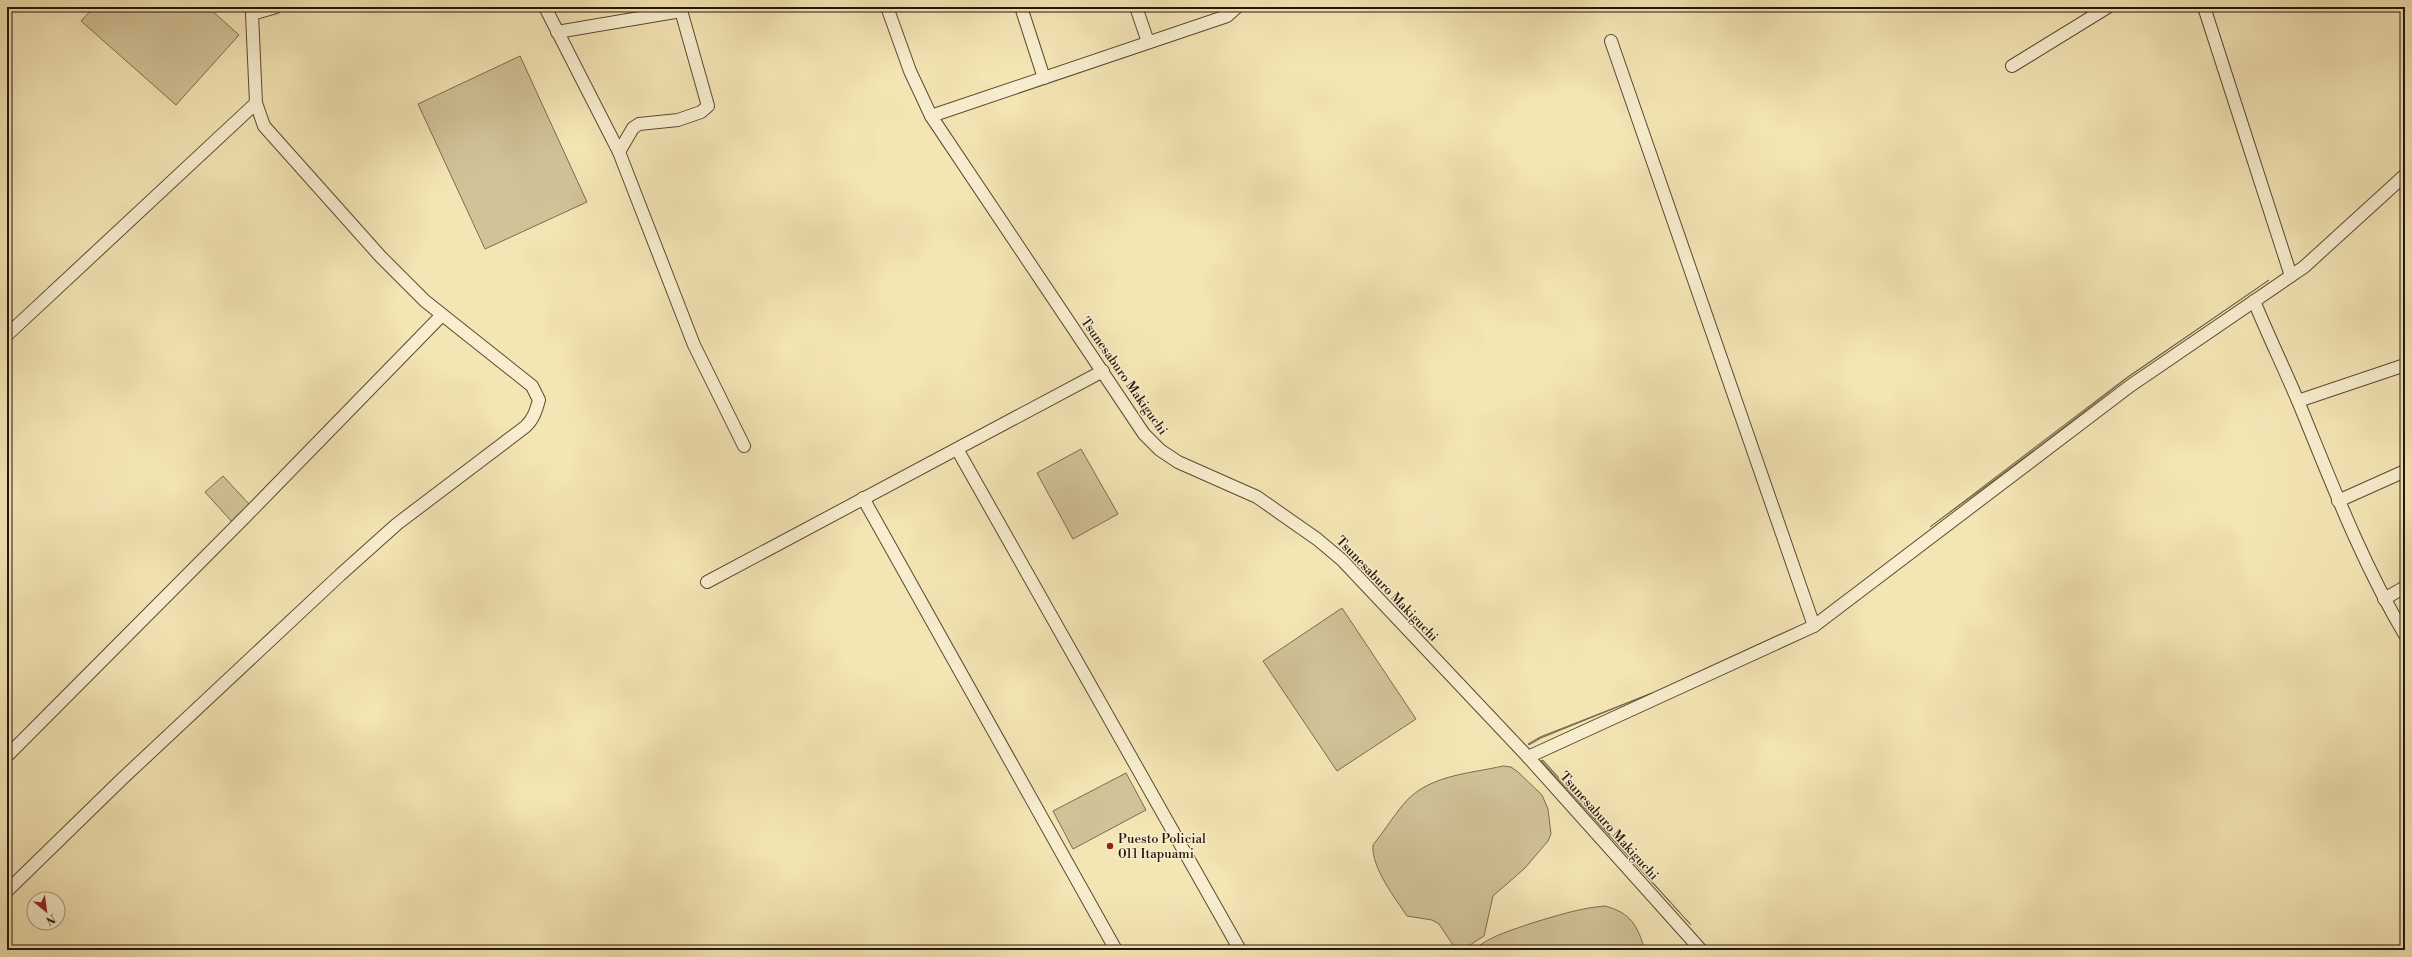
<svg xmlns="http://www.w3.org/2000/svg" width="2412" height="957" viewBox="0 0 2412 957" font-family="'Libre Bodoni',serif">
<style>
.green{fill:#d1c297;stroke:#7b6c4f}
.water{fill:#ae9f7a;stroke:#77684c}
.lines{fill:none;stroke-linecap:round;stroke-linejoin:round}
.minor-casing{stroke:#594a32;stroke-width:14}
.minor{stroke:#f8eecf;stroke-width:12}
.poi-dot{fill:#8f2418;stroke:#f8eecf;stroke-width:1.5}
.labels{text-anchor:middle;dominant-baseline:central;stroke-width:3;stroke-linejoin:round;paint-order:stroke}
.street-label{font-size:13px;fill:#251607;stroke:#f8eecf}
.poi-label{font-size:13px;fill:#251607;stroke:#f8eecf;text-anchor:start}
</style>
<rect width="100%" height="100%" fill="#f4e5b5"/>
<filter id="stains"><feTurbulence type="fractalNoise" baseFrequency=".005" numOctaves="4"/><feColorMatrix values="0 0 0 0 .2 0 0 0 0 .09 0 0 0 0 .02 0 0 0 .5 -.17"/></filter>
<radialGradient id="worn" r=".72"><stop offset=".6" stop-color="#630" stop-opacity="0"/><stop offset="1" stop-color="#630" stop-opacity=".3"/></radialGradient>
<g class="green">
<path d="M94 7H208L239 35 176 105 81 21Z"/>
<path d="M520 56 587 202 485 249 418 104Z"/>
<path d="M1081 449 1118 514 1073 539 1037 473Z"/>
<path d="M223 476 250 505 232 522 205 492Z"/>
<path d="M1342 608 1416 719 1337 771 1263 661Z"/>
<path d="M1503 766 1511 767 1518 772 1542 795 1548 809 1551 834 1548 841 1525 868 1493 896 1484 936 1470 945 1455 948 1439 924 1432 920 1407 916C1395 898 1371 867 1373 845 1383 833 1392 818 1402 806 1426 775 1468 774 1503 766Z"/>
<path d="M1126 773 1146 810 1073 849 1053 811Z"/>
<path d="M1605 906C1631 913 1637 925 1645 950H1473C1492 935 1510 931 1532 923 1556 916 1579 908 1605 906Z"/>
</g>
<g class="water">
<path d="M2269 280 2127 378 2038 448 1930 527 2126 378Z"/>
<path d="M1652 693 1541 738 1529 745 1528 744 1540 737Z"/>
<path d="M1543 760 1691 925 1541 761Z"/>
</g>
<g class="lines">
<defs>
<g id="minor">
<path d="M545 7 619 152 694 345 744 446"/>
<path d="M887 7 910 71 931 116 1144 434 1160 450 1178 462 1257 497 1317 539 1342 560 1528 757 1701 950"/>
<path d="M1021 7 1044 78"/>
<path d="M1136 7 1148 42"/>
<path d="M2204 7 2291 276"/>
<path d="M557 32 681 11"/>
<path d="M1611 41 1814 626"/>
<path d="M2012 66 2108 7"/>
<path d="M931 116 1227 16 1237 7"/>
<path d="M619 152 633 128 639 124 678 120 701 112 708 106 680 7"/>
<path d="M2254 301C2268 335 2284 368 2298 401 2331 481 2361 561 2405 635"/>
<path d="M7 335 256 103"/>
<path d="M2298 401 2405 365"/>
<path d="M957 449 1240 950"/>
<path d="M863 498 1116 950"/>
<path d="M2338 501 2405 471"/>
<path d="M707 582 1103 371"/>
<path d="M2384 599 2405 587"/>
<path d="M7 756 247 515 442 315"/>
<path d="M1528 757 1814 626 2130 386 2304 267 2405 175"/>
<path d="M7 891 123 778 340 575 397 524 525 427C533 420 536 411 539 400L532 386 425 301 380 256 264 126 256 103 252 14 276 7"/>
</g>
</defs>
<use href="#minor" class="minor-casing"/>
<use href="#minor" class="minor"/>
</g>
<circle class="poi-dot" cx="1110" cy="846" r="4"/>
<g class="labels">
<g class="street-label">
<text transform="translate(1124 376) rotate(55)">Tsunesaburo Makiguchi</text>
<text transform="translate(1387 589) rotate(46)">Tsunesaburo Makiguchi</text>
<text transform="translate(1609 826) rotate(48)">Tsunesaburo Makiguchi</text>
</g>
<g class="poi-label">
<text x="1118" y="839">Puesto Policial<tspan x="1118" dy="15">011 Itapuami</tspan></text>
</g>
</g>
<rect width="2412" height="957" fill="none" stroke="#f4e5b5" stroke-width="24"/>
<rect x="8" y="8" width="2396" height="941" fill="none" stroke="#251607" stroke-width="2"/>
<rect x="12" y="12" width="2388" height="933" fill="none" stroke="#251607"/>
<g transform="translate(46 911) rotate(151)"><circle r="19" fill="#f8eecf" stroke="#a4987f"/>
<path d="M0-3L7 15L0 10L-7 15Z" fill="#8f2418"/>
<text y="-6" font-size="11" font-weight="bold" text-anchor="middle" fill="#251607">N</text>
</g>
<rect width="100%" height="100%" filter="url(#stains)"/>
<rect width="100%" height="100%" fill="url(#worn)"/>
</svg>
